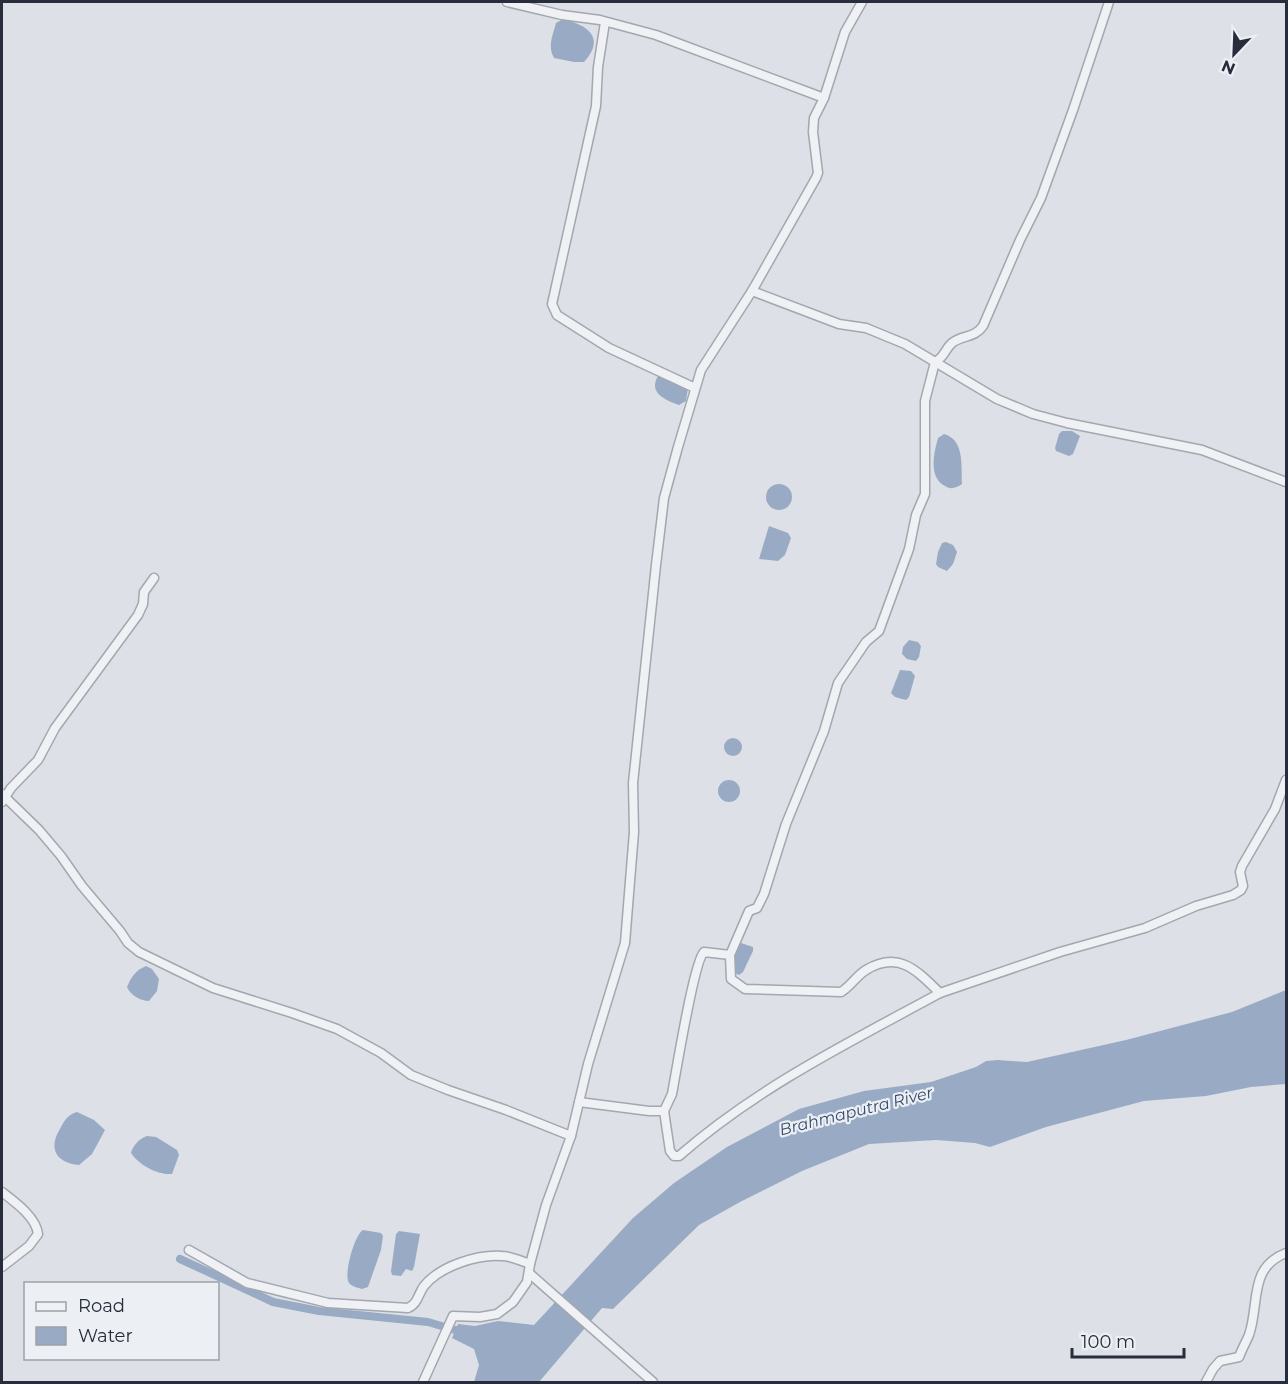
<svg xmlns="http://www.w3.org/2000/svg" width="1288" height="1384" viewBox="0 0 1288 1384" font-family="Montserrat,sans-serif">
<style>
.water{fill:#99abc4}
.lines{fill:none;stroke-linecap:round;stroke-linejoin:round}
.canal{stroke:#99abc4;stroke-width:8}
.minor-casing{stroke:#a3a7af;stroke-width:11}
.minor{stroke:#eff1f4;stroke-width:8}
.labels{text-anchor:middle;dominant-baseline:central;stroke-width:4.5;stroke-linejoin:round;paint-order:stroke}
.water-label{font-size:16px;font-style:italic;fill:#344a6c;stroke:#eceff4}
</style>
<rect width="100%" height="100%" fill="#dde0e6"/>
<g class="water">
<path d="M563 19C588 25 606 38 584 62H574L554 58C547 46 553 35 556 23Z"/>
<path d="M658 376 688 388 686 401 679 405C665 400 648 393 658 376Z"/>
<path d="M1062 431H1072L1080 436 1073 454 1069 456 1056 451 1055 448 1059 434Z"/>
<path d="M944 434C965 440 961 466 962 484 956 488 951 490 945 486 928 477 934 453 938 438Z"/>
<circle cx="779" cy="497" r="13"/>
<path d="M769 526 788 533 791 538 785 555 778 561 759 559Z"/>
<path d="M946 542 953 545 957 552 953 564 947 571 938 567 936 564 938 552 942 543Z"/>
<path d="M909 640 918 642 921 646 919 657 916 661 907 659 902 654 903 647Z"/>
<path d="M900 670 911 671 915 676 909 697 906 700 895 697 891 693Z"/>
<circle cx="733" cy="747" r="9"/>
<circle cx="729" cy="791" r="11"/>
<path d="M738 942 753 947V951L743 972 739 975 733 972 732 959Z"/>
<path d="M146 966 152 969 159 979 157 991 149 1001C141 1001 130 995 127 987 131 977 136 970 146 966Z"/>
<path d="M1286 990V1084L1251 1087 1206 1096 1144 1101 1046 1127 990 1147 975 1143 936 1140 869 1144 802 1171 740 1202 699 1225 613 1309 602 1308 539 1382H474L479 1365 474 1349 452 1338 458 1324 475 1326 498 1321 534 1325 633 1218 674 1183 727 1147 799 1109 864 1091 931 1082 976 1067 986 1061 998 1060 1027 1062 1126 1040 1232 1012Z"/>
<path d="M77 1112 94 1120 105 1130 92 1154 79 1165C56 1163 48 1148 60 1129 64 1121 68 1114 77 1112Z"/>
<path d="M147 1136 156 1137 177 1150 179 1155 172 1174C157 1175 139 1165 131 1153 133 1145 139 1139 147 1136Z"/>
<path d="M363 1230 381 1233 383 1236 381 1250 368 1287 362 1289C358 1288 351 1286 349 1283 343 1274 355 1234 363 1230Z"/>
<path d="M399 1231 420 1234 414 1267 412 1271 406 1269 401 1276 392 1275 391 1271 396 1234Z"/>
</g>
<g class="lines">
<path class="canal" d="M180 1259 273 1302 319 1311 428 1322 455 1330H466"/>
<defs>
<g id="minor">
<path d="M507 2 562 15 600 20 656 35 824 98"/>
<path d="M605 22 598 67 596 106 552 304 557 315 609 348 695 388"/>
<path d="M752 291 839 324 866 328 905 344 997 399 1033 414 1067 423 1202 450 1286 482"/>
<path d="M2 794 39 830 61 856 82 886 120 931 128 943 139 952 213 988 292 1013 337 1029 381 1053 411 1075 448 1090 506 1110 571 1136"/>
<path d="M2 802 11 788 38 760 55 728 138 615 143 604 144 592 154 578"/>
<path d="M730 955 749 911 757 908 764 894 786 824 824 731 838 683 866 642 879 631 909 549 916 515 925 494V401L935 362C945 357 944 350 952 343 962 335 975 338 983 326L1020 240 1041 198 1073 110 1109 2"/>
<path d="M579 1102 649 1111H664L672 1094C676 1073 694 961 704 952L730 955 731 979 745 989 841 992C851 986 856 976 866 970 899 950 917 971 940 993L1060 952 1145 928 1196 906 1233 895 1241 890 1243 886 1240 872 1242 866 1275 809 1286 780"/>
<path d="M664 1111 670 1151 674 1156H679C758 1087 848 1043 940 993"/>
<path d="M2 1192C15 1202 36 1217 38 1234L29 1246 2 1267"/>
<path d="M189 1250 247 1283 328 1303 408 1308C418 1304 418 1294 424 1286 440 1266 478 1254 502 1256 511 1256 521 1261 530 1264"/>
<path d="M529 1273 653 1382"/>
<path d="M423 1382 453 1316 480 1317 497 1314 513 1302 527 1282 530 1264 546 1205 571 1136 588 1064 625 943 634 832 633 783 656 565 664 498 678 447 701 370 752 291 816 178 818 173 813 132 814 118 824 98 845 32 862 2"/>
<path d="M1206 1382 1213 1369 1220 1361 1239 1357C1242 1349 1246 1342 1249 1335 1260 1303 1248 1268 1286 1253"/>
</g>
</defs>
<use href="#minor" class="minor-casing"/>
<use href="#minor" class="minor"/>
</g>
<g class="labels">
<g class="water-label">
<text transform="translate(856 1111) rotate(-14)">Brahmaputra River</text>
</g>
</g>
<rect width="1288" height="1384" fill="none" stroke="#272d3b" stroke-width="6"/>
<rect x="24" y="1282" width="195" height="78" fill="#eceff4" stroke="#9da1aa" stroke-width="1.5"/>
<rect x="36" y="1302" width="30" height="9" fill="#eff1f4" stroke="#9da1aa" stroke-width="1.5"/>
<text x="78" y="1312" font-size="18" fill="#272d3b">Road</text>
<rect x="36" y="1327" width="30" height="18" fill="#99abc4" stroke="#9da1aa" stroke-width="1.5"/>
<text x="78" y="1342" font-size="18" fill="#272d3b">Water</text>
<g transform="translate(1234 54) rotate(203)" stroke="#eceff4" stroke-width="4.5" paint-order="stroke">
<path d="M0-4.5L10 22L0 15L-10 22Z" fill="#272d3b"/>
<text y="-9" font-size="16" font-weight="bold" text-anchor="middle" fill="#272d3b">N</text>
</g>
<path d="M1072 1348v9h112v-9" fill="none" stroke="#272d3b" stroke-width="3"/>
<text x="1081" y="1348" font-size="18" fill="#272d3b" stroke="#eceff4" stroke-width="4.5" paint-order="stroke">100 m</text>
</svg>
